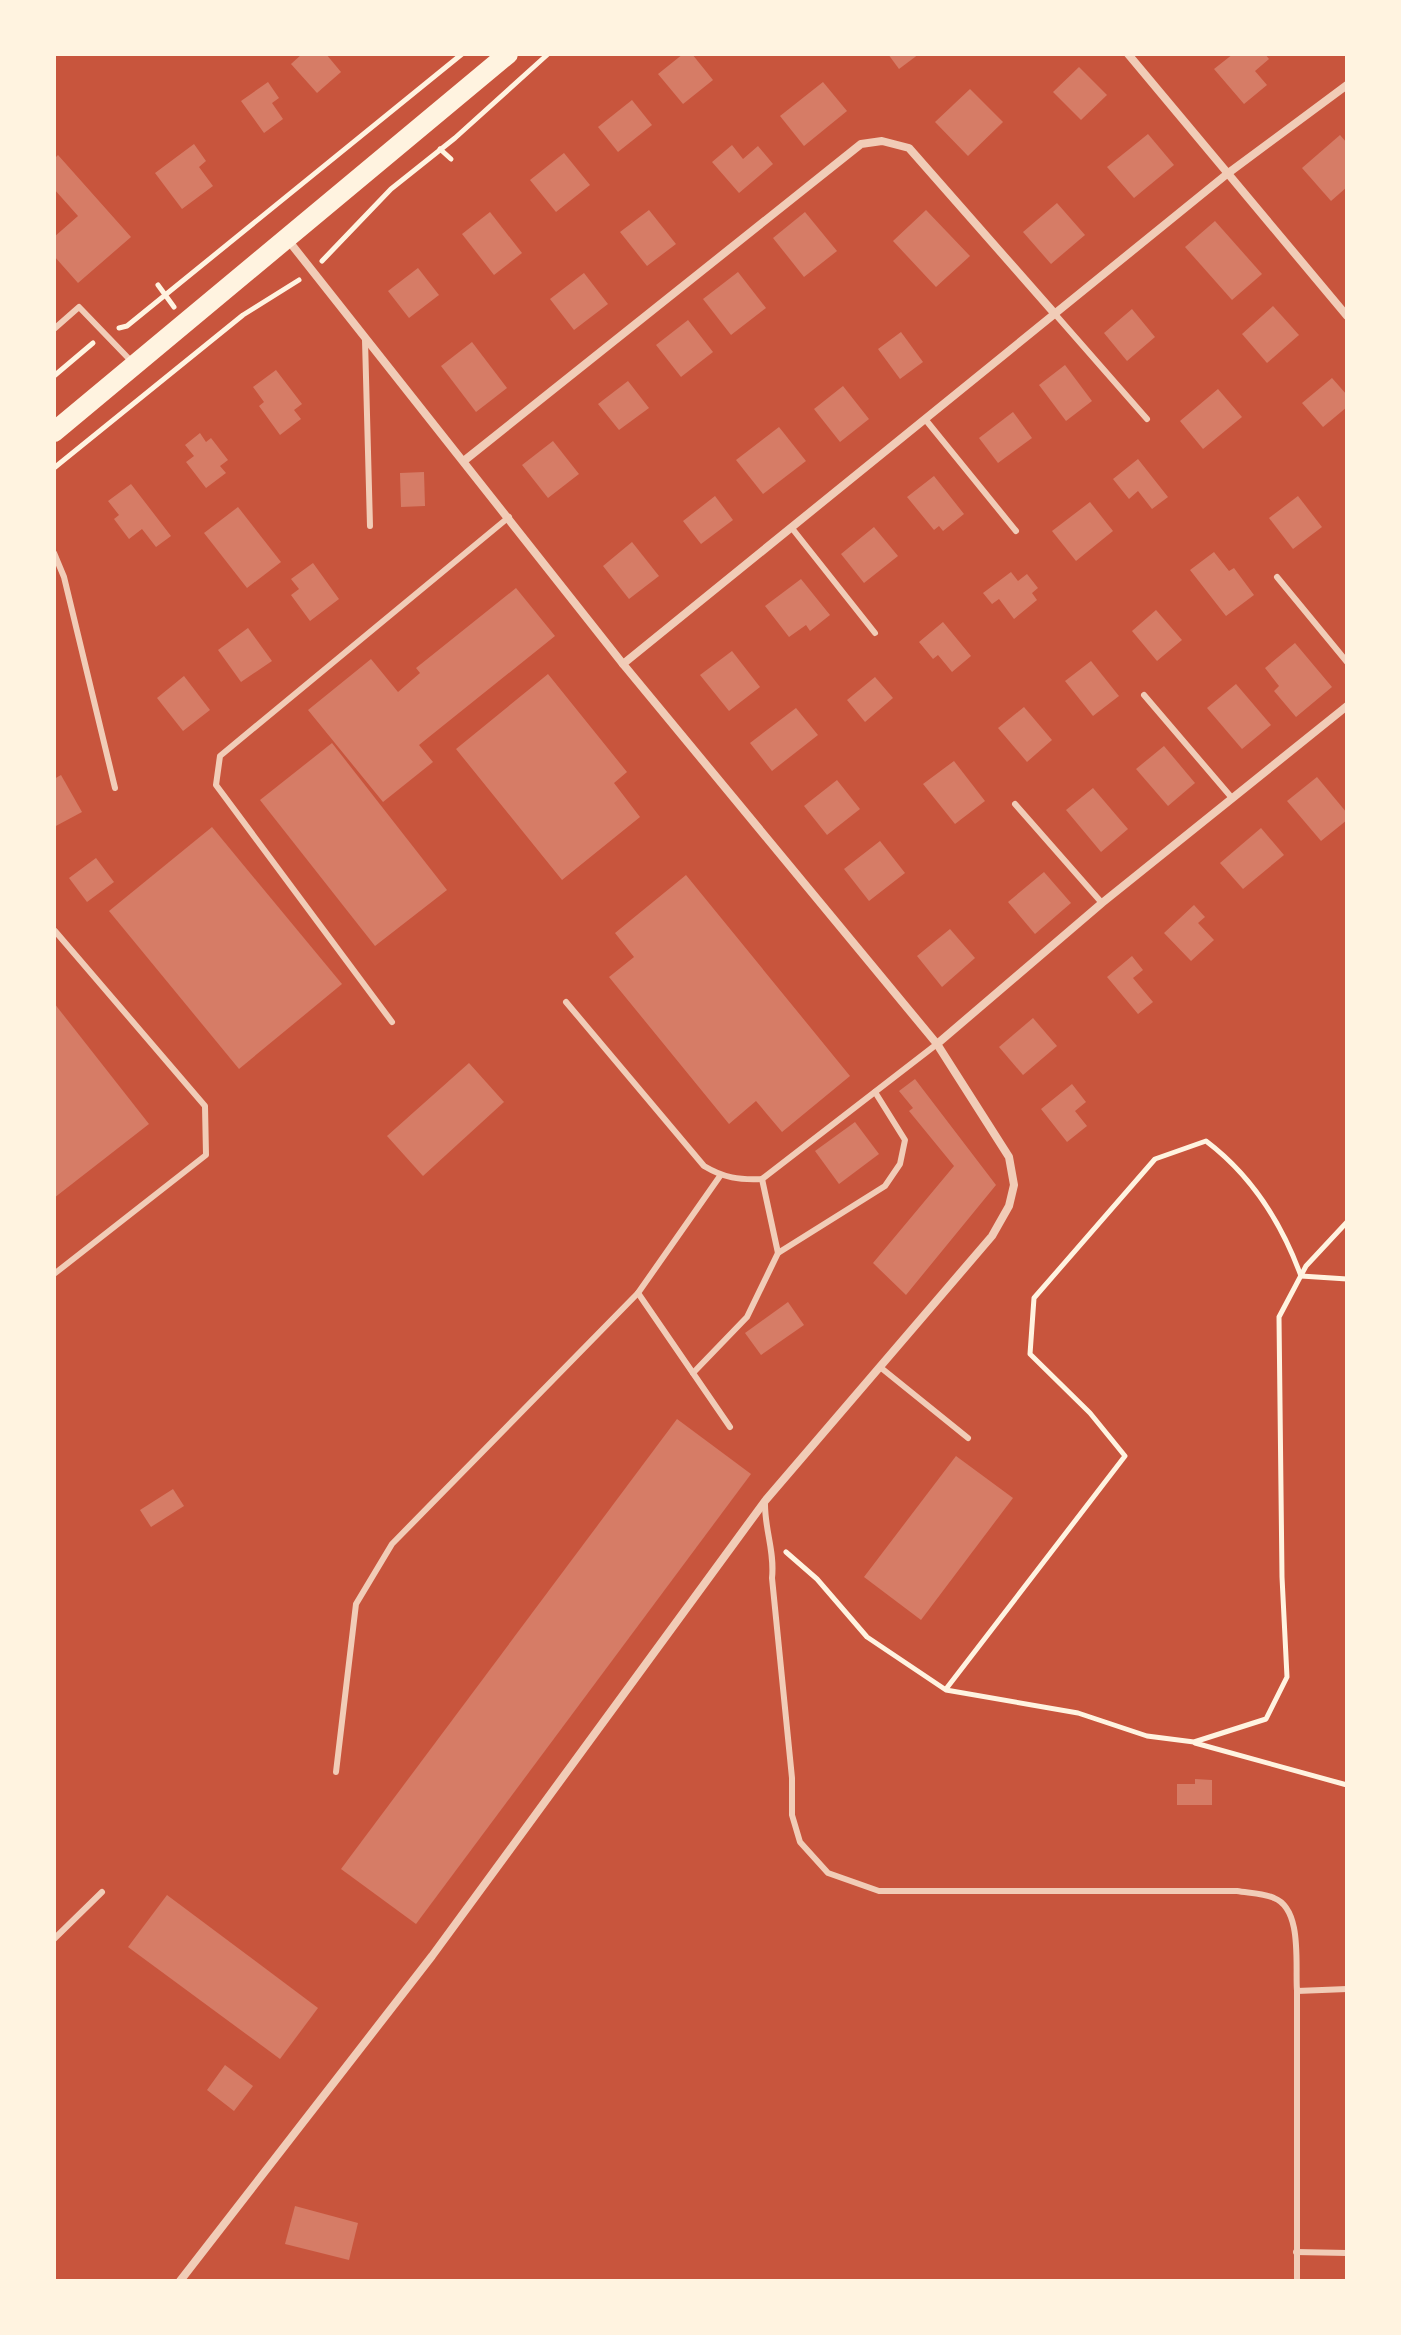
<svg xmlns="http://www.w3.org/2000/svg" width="1401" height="2335" viewBox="0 0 1401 2335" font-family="Rubik,sans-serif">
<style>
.building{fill:#d67c66}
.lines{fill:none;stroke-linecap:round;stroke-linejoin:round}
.path{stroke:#fff3e0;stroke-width:5}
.service{stroke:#f1ccb7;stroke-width:6}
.minor{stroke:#f1ccb7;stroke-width:8}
.primary{stroke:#fff3e0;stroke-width:20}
</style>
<rect width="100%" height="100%" fill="#c8553d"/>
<g class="building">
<path d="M302 54H326L341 72 317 93 291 64Z"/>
<path d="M683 54H692L713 80 683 104 658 74Z"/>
<path d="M888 54H919L899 69Z"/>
<path d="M1233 54H1265L1269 59 1255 71 1267 85 1244 104 1214 69Z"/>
<path d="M1079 67 1107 95 1081 120 1053 92Z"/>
<path d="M268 82 279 98 272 103 283 119 264 133 241 101Z"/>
<path d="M823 82 847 111 804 146 780 116Z"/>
<path d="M970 89 1003 122 968 156 935 122Z"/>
<path d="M632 100 652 125 618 152 598 127Z"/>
<path d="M1148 134 1174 165 1134 198 1107 167Z"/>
<path d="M1340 135 1347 143V187L1331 201 1302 168Z"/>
<path d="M194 144 206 161 199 167 213 186 182 209 155 173Z"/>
<path d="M732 145 743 159 758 146 773 164 739 193 712 162Z"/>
<path d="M564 153 590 185 556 212 530 180Z"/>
<path d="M58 155 131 237 78 283 54 256V237L78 216 54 189V159Z"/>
<path d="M1057 203 1085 235 1051 264 1023 232Z"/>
<path d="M649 210 676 244 647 266 620 232Z"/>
<path d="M926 210 970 256 936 287 893 241Z"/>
<path d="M490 212 522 253 494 275 462 234Z"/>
<path d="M805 212 837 251 804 277 773 238Z"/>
<path d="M1215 221 1262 274 1232 300 1185 247Z"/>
<path d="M418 268 439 295 409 318 388 291Z"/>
<path d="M738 272 766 308 731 335 703 299Z"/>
<path d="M584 273 608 304 574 330 550 299Z"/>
<path d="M1273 306 1299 335 1267 363 1242 334Z"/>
<path d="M1132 309 1155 337 1127 361 1104 333Z"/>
<path d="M688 320 713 352 681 377 656 345Z"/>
<path d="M901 332 923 362 900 379 878 349Z"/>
<path d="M472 342 507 388 476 412 441 366Z"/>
<path d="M1065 365 1092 401 1066 421 1039 385Z"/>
<path d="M276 370 302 404 294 410 301 419 280 435 259 406 264 402 253 387Z"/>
<path d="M1332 378 1347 395V407L1323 427 1302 403Z"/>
<path d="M628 381 649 408 619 430 598 404Z"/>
<path d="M843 386 869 419 840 442 814 409Z"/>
<path d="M1218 389 1242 417 1203 449 1180 421Z"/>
<path d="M1013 412 1032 438 998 463 979 438Z"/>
<path d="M779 427 806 461 763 494 736 460Z"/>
<path d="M200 433 206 442 211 438 228 460 220 466 226 473 206 488 186 462 194 456 185 445Z"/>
<path d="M553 441 579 474 548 498 522 465Z"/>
<path d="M1138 459 1168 497 1152 509 1138 491 1129 499 1113 479Z"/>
<path d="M424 472 425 506 401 507 400 473Z"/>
<path d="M934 476 964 514 943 531 939 526 934 530 907 497Z"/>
<path d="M131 484 171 536 156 547 142 529 129 539 114 519 119 515 108 501Z"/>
<path d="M715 496 733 520 701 544 683 521Z"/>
<path d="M1298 496 1322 527 1293 549 1269 518Z"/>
<path d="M1090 502 1113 531 1076 561 1052 531Z"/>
<path d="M238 507 281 562 247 588 204 533Z"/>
<path d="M874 527 898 556 864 583 841 554Z"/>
<path d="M632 542 659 576 629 599 603 566Z"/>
<path d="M1214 552 1229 571 1234 568 1254 595 1226 616 1190 570Z"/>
<path d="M313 563 339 599 310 621 291 595 299 589 291 579Z"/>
<path d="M1011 572 1018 581 1027 574 1038 588 1032 593 1037 600 1014 619 999 599 992 604 983 593Z"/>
<path d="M801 579 830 615 810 631 806 625 789 637 765 606Z"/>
<path d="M516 588 555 636 419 745 433 762 383 802 308 710 371 659 398 692 420 673 416 668Z"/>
<path d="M1156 610 1182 640 1157 661 1132 631Z"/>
<path d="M943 622 971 656 952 672 938 655 933 659 919 642Z"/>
<path d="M248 628 272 661 241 682 218 650Z"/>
<path d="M1295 643 1332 687 1296 717 1274 691 1279 686 1265 668Z"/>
<path d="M732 651 760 687 729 711 700 675Z"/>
<path d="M1091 661 1119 696 1093 716 1065 681Z"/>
<path d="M548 674 627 772 614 783 640 817 562 880 456 749Z"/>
<path d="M184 676 210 710 183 731 157 698Z"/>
<path d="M875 677 893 698 865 722 847 700Z"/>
<path d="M1236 684 1271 725 1242 749 1207 708Z"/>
<path d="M1024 707 1052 740 1027 762 998 728Z"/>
<path d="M796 708 818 735 772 771 750 743Z"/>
<path d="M332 743 447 890 375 946 260 800Z"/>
<path d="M1164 746 1195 783 1168 806 1136 769Z"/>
<path d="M954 761 985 801 955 824 923 784Z"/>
<path d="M61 775 82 812 54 827V779Z"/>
<path d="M1317 777 1347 813V820L1321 841 1287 801Z"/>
<path d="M837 780 860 809 827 835 804 806Z"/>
<path d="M1093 788 1128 829 1101 852 1066 810Z"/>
<path d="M212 827 342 984 239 1069 109 911Z"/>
<path d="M1261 828 1284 855 1243 889 1220 863Z"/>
<path d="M880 841 905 873 869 901 844 869Z"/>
<path d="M96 858 114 882 87 902 69 878Z"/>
<path d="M1044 872 1071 903 1035 934 1008 902Z"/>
<path d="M686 875 850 1076 782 1132 756 1101 729 1124 609 977 634 957 615 933Z"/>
<path d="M1194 905 1205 917 1198 923 1214 940 1191 961 1164 933Z"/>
<path d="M950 929 975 958 942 987 917 956Z"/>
<path d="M1132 956 1143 970 1133 978 1153 1002 1138 1014 1107 977Z"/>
<path d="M54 1003 149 1124 54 1198Z"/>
<path d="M1033 1018 1057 1046 1023 1075 999 1047Z"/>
<path d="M469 1063 504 1102 423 1176 387 1136Z"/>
<path d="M915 1079 996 1185 906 1295 873 1263 954 1166 909 1111 913 1108 899 1091Z"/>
<path d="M1072 1084 1086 1102 1075 1111 1087 1126 1067 1142 1041 1109Z"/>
<path d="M855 1122 879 1154 839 1184 815 1151Z"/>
<path d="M788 1302 804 1325 761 1355 745 1333Z"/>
<path d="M677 1419 751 1474 416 1924 341 1869Z"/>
<path d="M956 1456 1013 1498 921 1620 864 1577Z"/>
<path d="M173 1489 184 1506 151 1527 140 1510Z"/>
<path d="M1195 1779 1212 1780V1805H1177V1784H1195Z"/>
<path d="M167 1895 318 2008 280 2059 128 1947Z"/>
<path d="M225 2065 253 2086 234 2111 207 2090Z"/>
<path d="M295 2206 358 2223 349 2260 285 2244Z"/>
</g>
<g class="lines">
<g class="path">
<path d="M440 149 451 159"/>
<path d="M322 261 391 189 455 138 548 54"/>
<path d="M158 285 174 307"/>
<path d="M119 328 127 326 462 54"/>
<path d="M54 376 93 343"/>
<path d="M54 468 243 315 299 280"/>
<path d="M786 1552 817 1579 867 1637 946 1690 1078 1713 1147 1736 1194 1742 1266 1719 1287 1677 1282 1577 1279 1317 1306 1266 1347 1222"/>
<path d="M946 1689 1125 1456 1090 1413 1030 1354 1034 1298 1155 1159 1206 1141C1251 1175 1282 1224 1301 1276L1347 1279"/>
<path d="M1195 1743 1347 1785"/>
</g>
<g class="service">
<path d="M1055 314 1147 419"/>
<path d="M54 329 79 307 133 363"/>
<path d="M365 340 370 526"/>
<path d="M925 419 1016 531"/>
<path d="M791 527 875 633"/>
<path d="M54 553 64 577 115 788"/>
<path d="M1277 577 1347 662"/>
<path d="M1144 695 1232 798"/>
<path d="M1015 804 1102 903"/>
<path d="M566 1002 704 1166C724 1178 739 1180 762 1179L937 1044"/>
<path d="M392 1022 216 785 220 756 509 517"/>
<path d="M778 1253 885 1186 900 1164 905 1140 875 1092"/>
<path d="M54 1274 206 1155 205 1106 55 931"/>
<path d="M638 1293 730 1427"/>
<path d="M880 1367 968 1438"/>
<path d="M693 1373 747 1317 778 1253 762 1179"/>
<path d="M765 1501C764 1528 775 1551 772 1578L792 1778V1815L800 1842 828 1873 879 1891H1237C1249 1893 1264 1893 1274 1898 1303 1909 1295 1966 1297 1991L1347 1989"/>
<path d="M336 1772 356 1604 392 1544 638 1293 720 1176"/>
<path d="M54 1939 102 1892"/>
<path d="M1296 2252 1347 2253"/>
<path d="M1297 2281V1991"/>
</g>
<g class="minor">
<path d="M1128 54 1347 316"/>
<path d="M465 460 861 144 882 141 909 148 1055 314"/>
<path d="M623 664 1227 174 1347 85"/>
<path d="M937 1044 1102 903 1347 706"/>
<path d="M180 2281 432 1956 765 1501 992 1236 1009 1206 1014 1185 1009 1157 937 1044 623 664 288 240"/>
</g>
<path class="primary" d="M54 432 508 54"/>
</g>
<rect width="1401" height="2335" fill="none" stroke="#fff3e0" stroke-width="112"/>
</svg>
